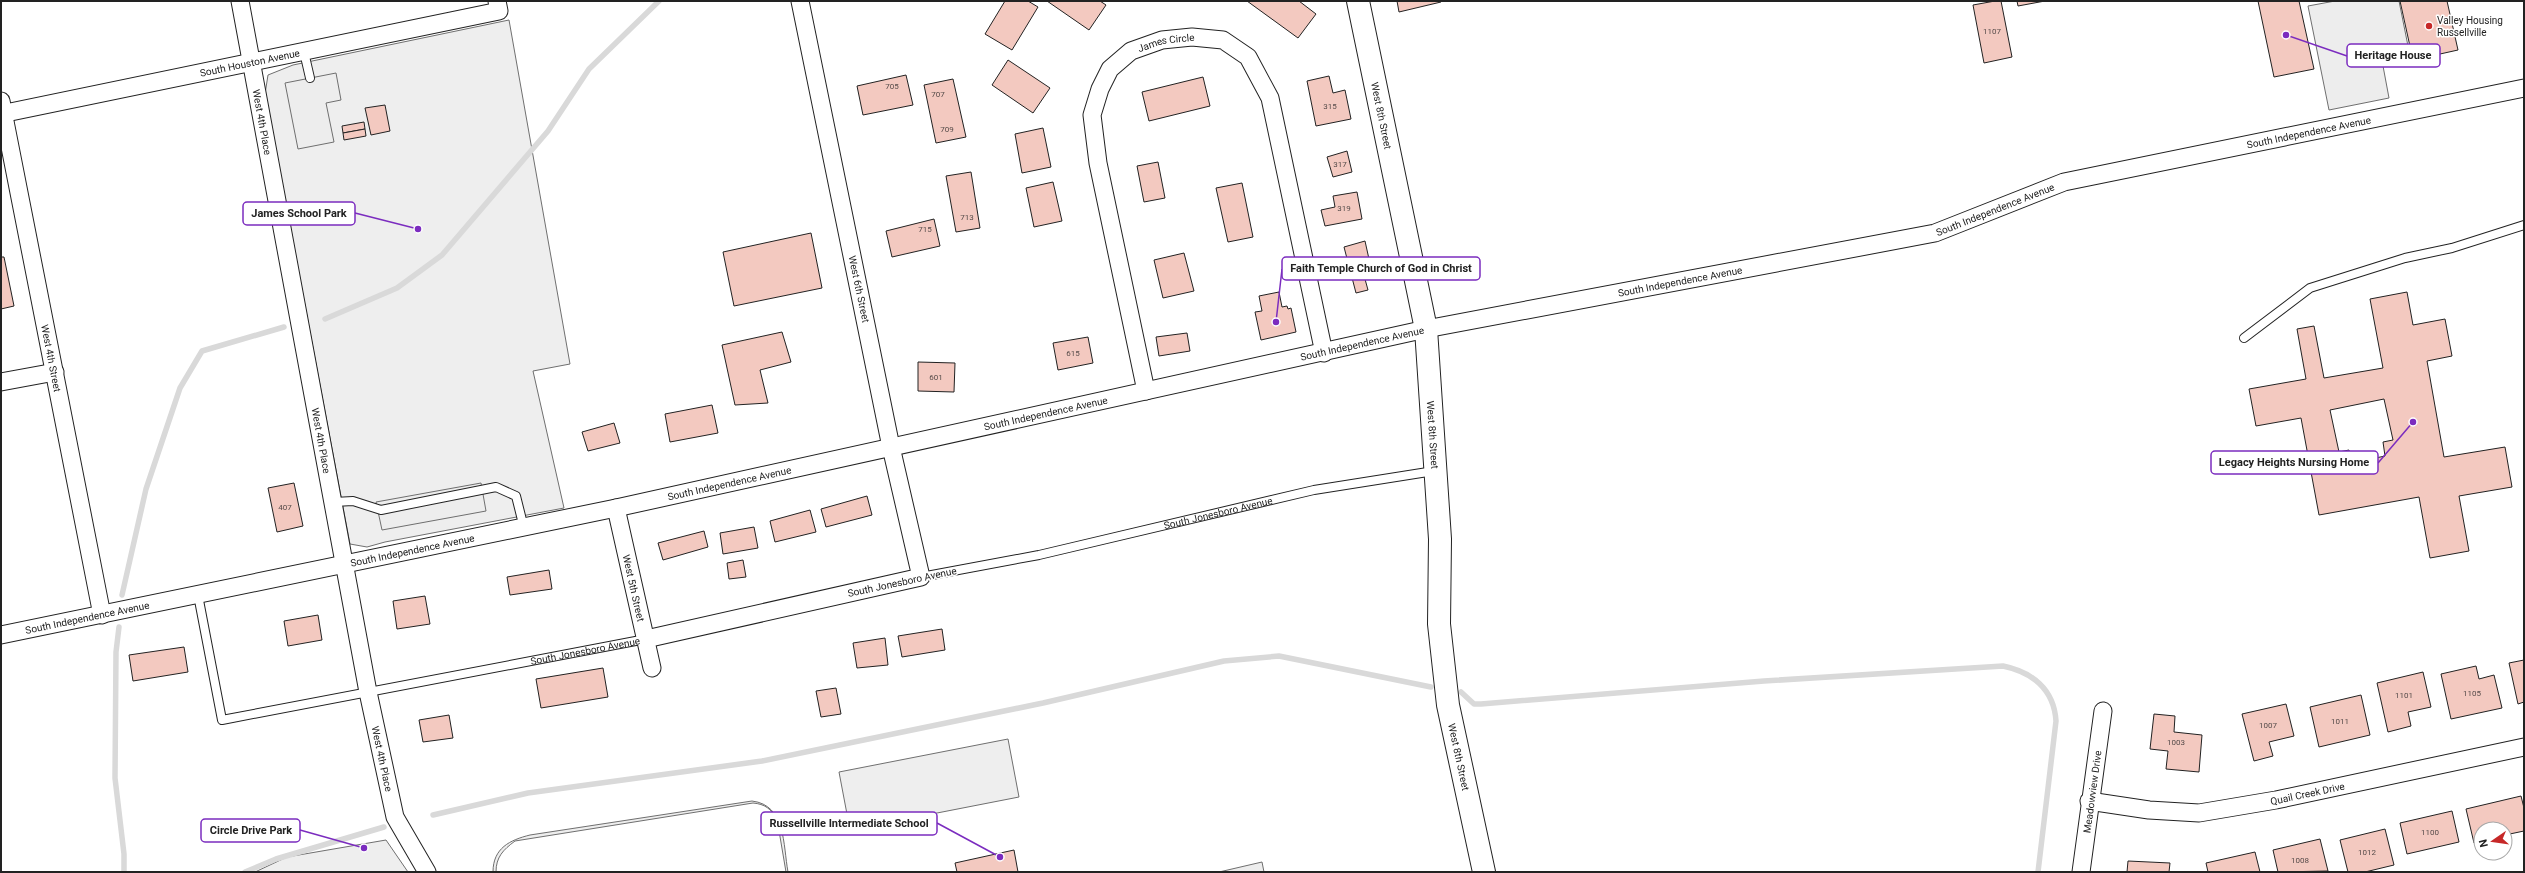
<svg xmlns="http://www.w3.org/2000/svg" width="2525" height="873" viewBox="0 0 2525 873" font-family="Roboto,sans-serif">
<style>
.green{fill:#eee;stroke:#6f6f6f}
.parking{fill:#ededed;stroke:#6f6f6f}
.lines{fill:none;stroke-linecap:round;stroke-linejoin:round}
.stream{stroke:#d9d9d9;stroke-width:5.5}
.building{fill:#f3c9c0;stroke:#222;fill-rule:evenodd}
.lane-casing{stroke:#222;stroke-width:10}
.street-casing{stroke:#222;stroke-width:19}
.secondary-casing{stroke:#222;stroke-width:24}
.lane{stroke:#fff;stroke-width:8}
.street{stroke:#fff;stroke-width:17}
.secondary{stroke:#fff;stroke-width:22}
.poi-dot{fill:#c62828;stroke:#fff;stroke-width:1.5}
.labels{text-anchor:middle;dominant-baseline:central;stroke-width:3;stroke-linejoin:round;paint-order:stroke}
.number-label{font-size:8px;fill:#564c4a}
.poi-label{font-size:10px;fill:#222;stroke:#fff;text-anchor:start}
.street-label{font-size:10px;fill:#222;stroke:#fff}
.leader{fill:none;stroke:#7b2cbf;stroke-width:1.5}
.callout-dot{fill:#7b2cbf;stroke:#fff;stroke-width:1.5}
.callout{fill:#fff;stroke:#7b2cbf;stroke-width:1.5}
.callout-label{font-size:11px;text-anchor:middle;font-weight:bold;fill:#222}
</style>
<rect width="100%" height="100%" fill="#fff"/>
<g class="green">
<path d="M509 20 570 364 533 371 564 508 385 542 367 547 350 544 265 94 268 75 293 65Z"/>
<path d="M1008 739 1019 797 850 830 839 772Z"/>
<path d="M752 801C786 805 783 845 788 872H786L777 819C771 809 765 804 753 803L515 841C503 850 496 857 496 872H493C493 848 510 840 530 835Z"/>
<path d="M386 840 408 872H255L287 857Z"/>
</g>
<g class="parking">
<path d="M2335 1H2399L2411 61 2383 66 2389 98 2329 110 2308 6Z"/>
<path d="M336 73 341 100 326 103 334 142 298 149 285 83Z"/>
<path d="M481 483 486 511 382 530 376 502Z"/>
<path d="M1262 862 1264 872H1219Z"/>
</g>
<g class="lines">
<g class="stream">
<path d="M325 319 397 288 442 255 548 131 589 69 659 1"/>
<path d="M122 595 146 489 180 388 202 351 284 327"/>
<path d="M119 627 116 652 115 778 124 854V872"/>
<path d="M1461 692 1474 704H1481L1764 681 2003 666C2032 672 2054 689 2056 721L2038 872"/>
<path d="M433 815 528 793 762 761 1043 703 1224 661 1279 656 1431 687"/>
<path d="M245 872 276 859 384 827"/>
</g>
</g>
<g class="building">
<path d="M1005 1H1028L1038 7 1012 50 985 34Z"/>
<path d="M1047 1H1100L1106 5 1089 30Z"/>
<path d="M1247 1H1299L1316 14 1298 38Z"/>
<path d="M1397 1H1440L1441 2 1399 12Z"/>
<path d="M1995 1H2001L2012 57 1984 63 1973 5Z"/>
<path d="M2017 1H2045L2018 6Z"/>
<path d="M2258 1H2299L2314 69 2274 77Z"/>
<path d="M2400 1H2447L2458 50 2413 60Z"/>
<path d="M1008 60 1050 88 1033 113 992 85Z"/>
<path d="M906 75 913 105 863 115 857 86Z"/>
<path d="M1329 76 1333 93 1345 90 1351 119 1316 126 1307 81Z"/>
<path d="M1203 77 1210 106 1149 121 1142 92Z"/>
<path d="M953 79 966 137 936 143 924 85Z"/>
<path d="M385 105 390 131 371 135 365 108Z"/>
<path d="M364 122 365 129 343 133 342 126Z"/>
<path d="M1043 128 1051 167 1022 173 1015 134Z"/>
<path d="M365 129 366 136 344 140 343 133Z"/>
<path d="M1347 151 1352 172 1333 177 1327 157Z"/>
<path d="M1158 162 1165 198 1144 202 1137 166Z"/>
<path d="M971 172 980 228 956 232 946 176Z"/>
<path d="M1053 182 1062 221 1034 227 1026 188Z"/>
<path d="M1242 183 1253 237 1228 242 1216 188Z"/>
<path d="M1357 192 1362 219 1325 226 1321 210 1335 207 1333 196Z"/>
<path d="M934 219 940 246 892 257 886 231Z"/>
<path d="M811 233 822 288 734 306 723 252Z"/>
<path d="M1365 241 1369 259 1360 261 1368 290 1356 293 1344 247Z"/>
<path d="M1184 253 1194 291 1163 298 1154 260Z"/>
<path d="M1 257H4L14 306 1 309Z"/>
<path d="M1279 292 1282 307 1287 306 1288 309 1291 308 1296 332 1261 340 1255 312 1262 311 1259 296Z"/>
<path d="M2407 292 2413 325 2445 319 2452 356 2427 361 2444 457 2505 447 2512 487 2459 496 2469 551 2430 558 2419 497 2319 515 2301 418 2256 426 2249 389 2306 379 2297 329 2314 326 2324 378 2383 368 2370 299ZM2384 399 2393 440 2383 442 2385 456 2352 463 2349 450 2339 452 2330 410Z"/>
<path d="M782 332 791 362 760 370 768 403 735 405 722 345Z"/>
<path d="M1187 333 1190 351 1159 356 1156 337Z"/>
<path d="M1088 337 1093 363 1058 370 1053 343Z"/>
<path d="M918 362 955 363 954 392 918 391Z"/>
<path d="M712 405 718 433 670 442 665 414Z"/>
<path d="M614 423 620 443 588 451 582 432Z"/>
<path d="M294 483 303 526 277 532 268 488Z"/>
<path d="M867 496 872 515 826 527 821 509Z"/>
<path d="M810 510 816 532 775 542 770 521Z"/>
<path d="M754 527 758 548 723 554 720 533Z"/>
<path d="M704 531 708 547 663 560 658 543Z"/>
<path d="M743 560 746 577 729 579 727 563Z"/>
<path d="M549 570 552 589 510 595 507 577Z"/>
<path d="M425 596 430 624 397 629 393 601Z"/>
<path d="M318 615 322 640 288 646 284 621Z"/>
<path d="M942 629 945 650 902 657 898 636Z"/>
<path d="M885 638 888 665 857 668 853 643Z"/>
<path d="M184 647 188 672 133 681 129 655Z"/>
<path d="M2524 660V702L2518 704 2509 663Z"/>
<path d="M2476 666 2479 679 2494 675 2502 708 2451 719 2441 674Z"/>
<path d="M603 668 608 697 541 708 536 679Z"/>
<path d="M2423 672 2431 707 2408 712 2411 726 2388 732 2377 683Z"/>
<path d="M836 688 841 714 821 717 816 691Z"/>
<path d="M2361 695 2370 735 2319 747 2310 707Z"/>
<path d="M2286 704 2294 736 2269 742 2273 756 2254 761 2242 714Z"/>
<path d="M2154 714 2175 716 2174 732 2202 735 2199 772 2166 769 2168 751 2150 749Z"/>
<path d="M449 715 453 738 423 742 419 720Z"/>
<path d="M2521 796 2524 808V831L2505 835V829H2481V841L2474 843 2466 809Z"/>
<path d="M2452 811 2459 842 2407 854 2400 823Z"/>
<path d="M2385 829 2394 865 2365 872H2348L2340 840Z"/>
<path d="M2320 839 2328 871 2278 872 2273 850Z"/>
<path d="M1014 850 1018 872H957L955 863Z"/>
<path d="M2255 852 2260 872H2208L2206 863Z"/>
<path d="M2128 861 2170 863 2169 872H2127Z"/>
</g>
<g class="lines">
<defs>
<g id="lane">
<path d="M304 52 310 78"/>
<path d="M2244 338 2310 288 2405 258 2452 248 2524 225"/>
<path d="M334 502 353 501 381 510 496 487 516 496 524 528"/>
<path id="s1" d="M921 577 1039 555 1314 490 1434 471"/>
<path id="s2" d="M198 595 222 720 646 639"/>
</g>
<g id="street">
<path id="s3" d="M240 1 368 692 395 817 427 872"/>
<path id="s4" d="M1 101 102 615"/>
<path id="s5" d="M1 114 499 11 497 1"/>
<path d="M1 382 55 372"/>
<path id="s6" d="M1146 391 1098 163 1092 115 1100 89 1110 69 1131 51 1162 40 1192 37 1223 40 1248 57 1270 98 1324 353"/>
<path id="s7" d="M616 508 652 668"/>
<path id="s8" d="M1 635 616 508 1426 329 1935 233 2064 182 2524 88"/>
<path d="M646 639 921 577 891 447 800 1"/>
<path id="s9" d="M2089 801 2149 810 2199 813 2276 800 2524 747"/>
<path id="s10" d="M2081 872 2103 711"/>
</g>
<g id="secondary">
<path id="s11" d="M1358 1 1426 329 1440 539 1439 624 1448 705 1484 872"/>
</g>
</defs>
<use href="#lane" class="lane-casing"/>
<use href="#street" class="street-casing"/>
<use href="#secondary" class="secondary-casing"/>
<use href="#lane" class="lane"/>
<use href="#street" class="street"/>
<use href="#secondary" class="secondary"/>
</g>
<circle class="poi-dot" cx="2429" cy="26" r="4"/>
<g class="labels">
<g class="number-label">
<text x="1992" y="31">1107</text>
<text x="892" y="86">705</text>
<text x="938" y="94">707</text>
<text x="1330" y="106">315</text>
<text x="947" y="129">709</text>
<text x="1340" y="164">317</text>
<text x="1344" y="208">319</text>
<text x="967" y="217">713</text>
<text x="925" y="229">715</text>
<text x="1073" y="353">615</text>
<text x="936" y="377">601</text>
<text x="285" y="507">407</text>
<text x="2472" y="693">1105</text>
<text x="2404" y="695">1101</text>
<text x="2340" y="721">1011</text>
<text x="2268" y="725">1007</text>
<text x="2176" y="742">1003</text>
<text x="2430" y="832">1100</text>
<text x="2367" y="852">1012</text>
<text x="2300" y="860">1008</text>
</g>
<g class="poi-label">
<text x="2437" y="20">Valley Housing<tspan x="2437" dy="12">Russellville</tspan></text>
</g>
<g class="street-label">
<text stroke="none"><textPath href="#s6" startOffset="395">James Circle</textPath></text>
<text stroke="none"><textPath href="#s5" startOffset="254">South Houston Avenue</textPath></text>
<text stroke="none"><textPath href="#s11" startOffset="117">West 8th Street</textPath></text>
<text stroke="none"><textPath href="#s3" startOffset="123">West 4th Place</textPath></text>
<text stroke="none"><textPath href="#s8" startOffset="2364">South Independence Avenue</textPath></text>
<text stroke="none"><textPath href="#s8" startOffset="2040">South Independence Avenue</textPath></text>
<text stroke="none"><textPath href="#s8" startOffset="1716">South Independence Avenue</textPath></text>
<text transform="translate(859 289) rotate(78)">West 6th Street</text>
<text stroke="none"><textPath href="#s8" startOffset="1392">South Independence Avenue</textPath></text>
<text stroke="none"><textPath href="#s4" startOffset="262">West 4th Street</textPath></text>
<text stroke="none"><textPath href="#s8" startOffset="1068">South Independence Avenue</textPath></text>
<text stroke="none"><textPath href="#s11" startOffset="441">West 8th Street</textPath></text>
<text stroke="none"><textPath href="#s3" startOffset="447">West 4th Place</textPath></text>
<text stroke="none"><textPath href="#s8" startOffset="744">South Independence Avenue</textPath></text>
<text stroke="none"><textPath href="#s1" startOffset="304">South Jonesboro Avenue</textPath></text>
<text stroke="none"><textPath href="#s8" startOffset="420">South Independence Avenue</textPath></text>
<text transform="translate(902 582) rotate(-12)">South Jonesboro Avenue</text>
<text stroke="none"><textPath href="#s7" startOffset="82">West 5th Street</textPath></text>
<text stroke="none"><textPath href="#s8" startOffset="88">South Independence Avenue</textPath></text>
<text stroke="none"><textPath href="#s2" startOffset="497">South Jonesboro Avenue</textPath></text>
<text stroke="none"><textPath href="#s11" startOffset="765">West 8th Street</textPath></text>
<text stroke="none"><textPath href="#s3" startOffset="771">West 4th Place</textPath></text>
<text stroke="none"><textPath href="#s10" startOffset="81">Meadowview Drive</textPath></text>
<text stroke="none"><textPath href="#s9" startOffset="221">Quail Creek Drive</textPath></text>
</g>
</g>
<path class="leader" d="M2286 35L2347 56M418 229L355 213M1276 322L1282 269M2413 422L2378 463M1000 857L937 823M364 848L300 830"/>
<g class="callout-dot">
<circle cx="2286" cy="35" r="4"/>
<circle cx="418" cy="229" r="4"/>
<circle cx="1276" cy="322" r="4"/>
<circle cx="2413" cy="422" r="4"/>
<circle cx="1000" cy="857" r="4"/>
<circle cx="364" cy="848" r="4"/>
</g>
<g class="callout">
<rect x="2347" y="44" width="93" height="23" rx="4"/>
<rect x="243" y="202" width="112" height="23" rx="4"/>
<rect x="1282" y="257" width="198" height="23" rx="4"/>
<rect x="2211" y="451" width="167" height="23" rx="4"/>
<rect x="761" y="812" width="176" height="23" rx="4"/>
<rect x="201" y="819" width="99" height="23" rx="4"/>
</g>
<g class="callout-label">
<text x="2393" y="59">Heritage House</text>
<text x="299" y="217">James School Park</text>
<text x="1381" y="272">Faith Temple Church of God in Christ</text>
<text x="2294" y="466">Legacy Heights Nursing Home</text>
<text x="849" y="827">Russellville Intermediate School</text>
<text x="251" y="834">Circle Drive Park</text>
</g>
<rect width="2525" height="873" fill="none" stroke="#222222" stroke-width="4"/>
<g transform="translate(2493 841) rotate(257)"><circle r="19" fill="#ffffff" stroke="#a7a7a7"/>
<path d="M0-3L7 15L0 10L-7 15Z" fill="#c62828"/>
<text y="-6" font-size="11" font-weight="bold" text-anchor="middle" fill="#222222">N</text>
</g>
</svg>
